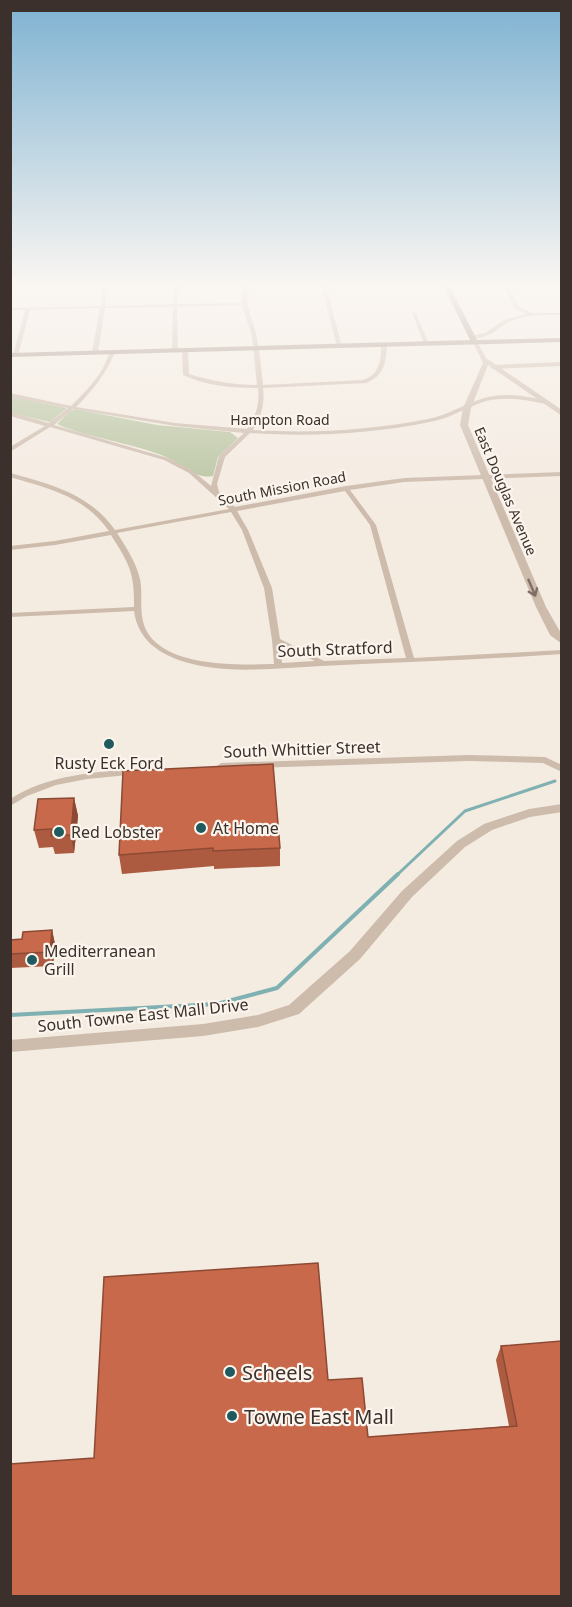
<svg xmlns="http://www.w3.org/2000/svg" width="572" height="1607" viewBox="0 0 572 1607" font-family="'Noto Sans',sans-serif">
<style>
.green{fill:#b8c4a0}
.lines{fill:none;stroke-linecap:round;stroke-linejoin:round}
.stream-far1{stroke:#7fb0b2;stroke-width:3}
.stream{stroke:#7fb0b2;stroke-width:4}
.minor{fill:#cdbbac;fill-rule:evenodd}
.tertiary{fill:#cdbbac;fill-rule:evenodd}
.secondary{fill:#a18a7d;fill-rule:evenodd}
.wall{fill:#ac5a40}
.shaded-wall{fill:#8c4a34}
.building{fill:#c8694b;stroke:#8c4a34;stroke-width:1.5}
.oneway{stroke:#7d6f65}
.poi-dot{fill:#1f5a5e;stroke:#fbf5ee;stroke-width:2}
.labels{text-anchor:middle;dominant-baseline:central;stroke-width:4.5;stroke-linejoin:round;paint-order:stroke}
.far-street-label{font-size:14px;fill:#3b302b;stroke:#fbf5ee}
.street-label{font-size:16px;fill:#3b302b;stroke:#fbf5ee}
.poi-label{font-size:16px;fill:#3b302b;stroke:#fbf5ee;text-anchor:start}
.near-poi-label{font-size:20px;fill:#3b302b;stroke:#fbf5ee;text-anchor:start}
</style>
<rect width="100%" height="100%" fill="#f4ebe1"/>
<g class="green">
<path d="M10 396 66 408V409L50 422 11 413Z"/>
<path d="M75 409 157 425 230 432 238 438 218 457 213 476C197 480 180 463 166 457 131 442 90 439 57 424L70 411Z"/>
</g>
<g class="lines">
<path class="stream-far1" d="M397 875 465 811 555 781"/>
<path class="stream" d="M10 1015 217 1004 277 988 398 874"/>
<g class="minor">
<path d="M100 283H104L106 300 105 306 173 304V297L177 283H181L177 297V304L242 303V293L246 283H250C242 305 253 316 257 338 260 353 261 369 263 385L363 380C380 374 381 361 381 345L384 343 387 345C386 363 384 376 366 383L263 388C265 405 261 416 253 430 311 434 371 430 428 419 448 415 464 404 484 398 505 392 527 396 548 401L549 402 546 404C527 400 506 396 486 401 467 407 451 418 430 422 372 434 310 437 250 433L225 457 217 484 219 492 235 507 346 486 404 478 562 472V476L404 482 350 490 376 525 414 658 562 650V654C481 660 401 662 321 666 276 668 229 675 185 662 159 654 138 640 134 611L10 617V613L134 607C134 597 134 587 132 578 129 562 119 548 111 535L55 545 10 550V546L55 541 109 531C84 496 50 489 10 477V473C50 484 90 494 115 530L229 509 189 473 164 460 50 427 10 452V447L45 426 10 416V412L49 423 68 408 10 397V393L71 406C83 394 95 382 103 368 106 362 108 355 112 350L115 352C106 374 93 390 76 407L175 423 247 429C256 416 260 404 258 388 234 388 205 386 183 375L182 350 185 348 188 350 189 374C211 381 234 385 257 385L252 336 242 305 177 307 178 350 175 352 172 350 173 307 105 308 98 352 95 354 92 352 100 308 30 310 18 355 13 356 25 310H10V308L101 306 102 300ZM73 409 175 426 244 433 219 456 211 486 193 471 168 458 54 425ZM345 491 370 525 406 658 324 661 280 639 272 588 248 530 237 511ZM231 512 242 530 264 588 272 640 274 664C238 665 159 668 144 625 139 610 143 594 140 579 136 562 126 547 117 533ZM280 645 315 661 282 663Z"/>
<path d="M314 283H350L326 286 342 347 337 346 321 286Z"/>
<path d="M502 283H506L519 307 532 313H562V315C546 315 529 314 514 320 497 326 493 339 471 338V336L485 333 506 319 527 314 515 309Z"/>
<path d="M412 312 416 313 429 345 424 344Z"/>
<path d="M562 362V366L493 369 490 367 493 365Z"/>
<path d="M469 755 545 757 562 765V772L543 763 469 761 221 769 217 766 221 763Z"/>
<path d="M136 769 140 772 139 774 87 779 56 785 27 796 10 806V799C48 775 93 772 136 769Z"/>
</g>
<g class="tertiary">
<path d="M473 342H477L486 358 562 410V416L488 365 471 408 468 425 546 607 562 635V644L550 635 536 607 460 425 463 408 483 363Z"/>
<path d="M562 804V812L530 817 492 830 465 847 412 897 360 959 299 1014 258 1027 203 1036 10 1052V1040L203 1024 258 1015 289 1005 350 951 402 891 457 841 484 824 529 809Z"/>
</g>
<path class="secondary" d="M442 283H448L477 340 562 338V342L10 357V353L470 340Z"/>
</g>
<g class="wall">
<path d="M123 771 280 848V866L214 869V866L122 874 119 855Z"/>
<path d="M74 798 78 816 74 853 55 854 53 847 39 848 34 830Z"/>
<path d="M52 930 55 944 53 966 10 968V940L22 939Z"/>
<path d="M501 1346 561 1596 94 1458 328 1380 368 1437 509 1426 496 1360Z"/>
</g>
<g class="shaded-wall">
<path d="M74 798 78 816 74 853 71 835Z"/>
<path d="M52 930 55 944 53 966 50 952Z"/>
</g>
<g class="building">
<path d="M273 764 280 848 213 851V848L119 855 123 771Z"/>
<path d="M74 798 71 835 51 836 52 829 34 830 38 799Z"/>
<path d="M52 930 50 952 10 954V940L22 939 23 932Z"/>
<path d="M318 1263 328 1380 362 1378 368 1437 517 1426 501 1346 561 1341V1596H10V1464L94 1458 104 1277Z"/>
</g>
<defs><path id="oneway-shaft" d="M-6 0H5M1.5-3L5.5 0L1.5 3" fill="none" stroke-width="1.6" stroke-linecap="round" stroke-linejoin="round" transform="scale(1.5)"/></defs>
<use class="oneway" href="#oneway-shaft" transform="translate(532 588) rotate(67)"/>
<linearGradient id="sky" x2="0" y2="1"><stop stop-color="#7eb2d2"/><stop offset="0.56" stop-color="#faf6f2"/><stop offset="1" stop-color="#faf6f2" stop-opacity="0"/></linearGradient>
<rect width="572" height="508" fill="url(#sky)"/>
<g class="poi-dot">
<circle cx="109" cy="744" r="6"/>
<circle cx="201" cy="828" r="6"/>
<circle cx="59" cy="832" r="6"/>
<circle cx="32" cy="960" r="6"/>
<circle cx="230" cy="1372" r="6"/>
<circle cx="232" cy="1416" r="6"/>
</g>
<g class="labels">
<g class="far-street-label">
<text x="280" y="419">Hampton Road</text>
<text transform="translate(282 488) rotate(-11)">South Mission Road</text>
<text transform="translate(506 491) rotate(67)">East Douglas Avenue</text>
</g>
<g class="street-label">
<text transform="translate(335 649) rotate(-2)">South Stratford</text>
<text transform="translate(302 749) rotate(-2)">South Whittier Street</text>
<text transform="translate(143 1015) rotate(-6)">South Towne East Mall Drive</text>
</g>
<g class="poi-label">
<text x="109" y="763" text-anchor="middle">Rusty Eck Ford</text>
<text x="213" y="828">At Home</text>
<text x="71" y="832">Red Lobster</text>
<text x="44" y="951">Mediterranean<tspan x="44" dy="18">Grill</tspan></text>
</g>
<g class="near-poi-label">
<text x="242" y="1372">Scheels</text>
<text x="244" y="1416">Towne East Mall</text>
</g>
</g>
<rect width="572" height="1607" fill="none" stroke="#3b302b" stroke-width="24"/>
</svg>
